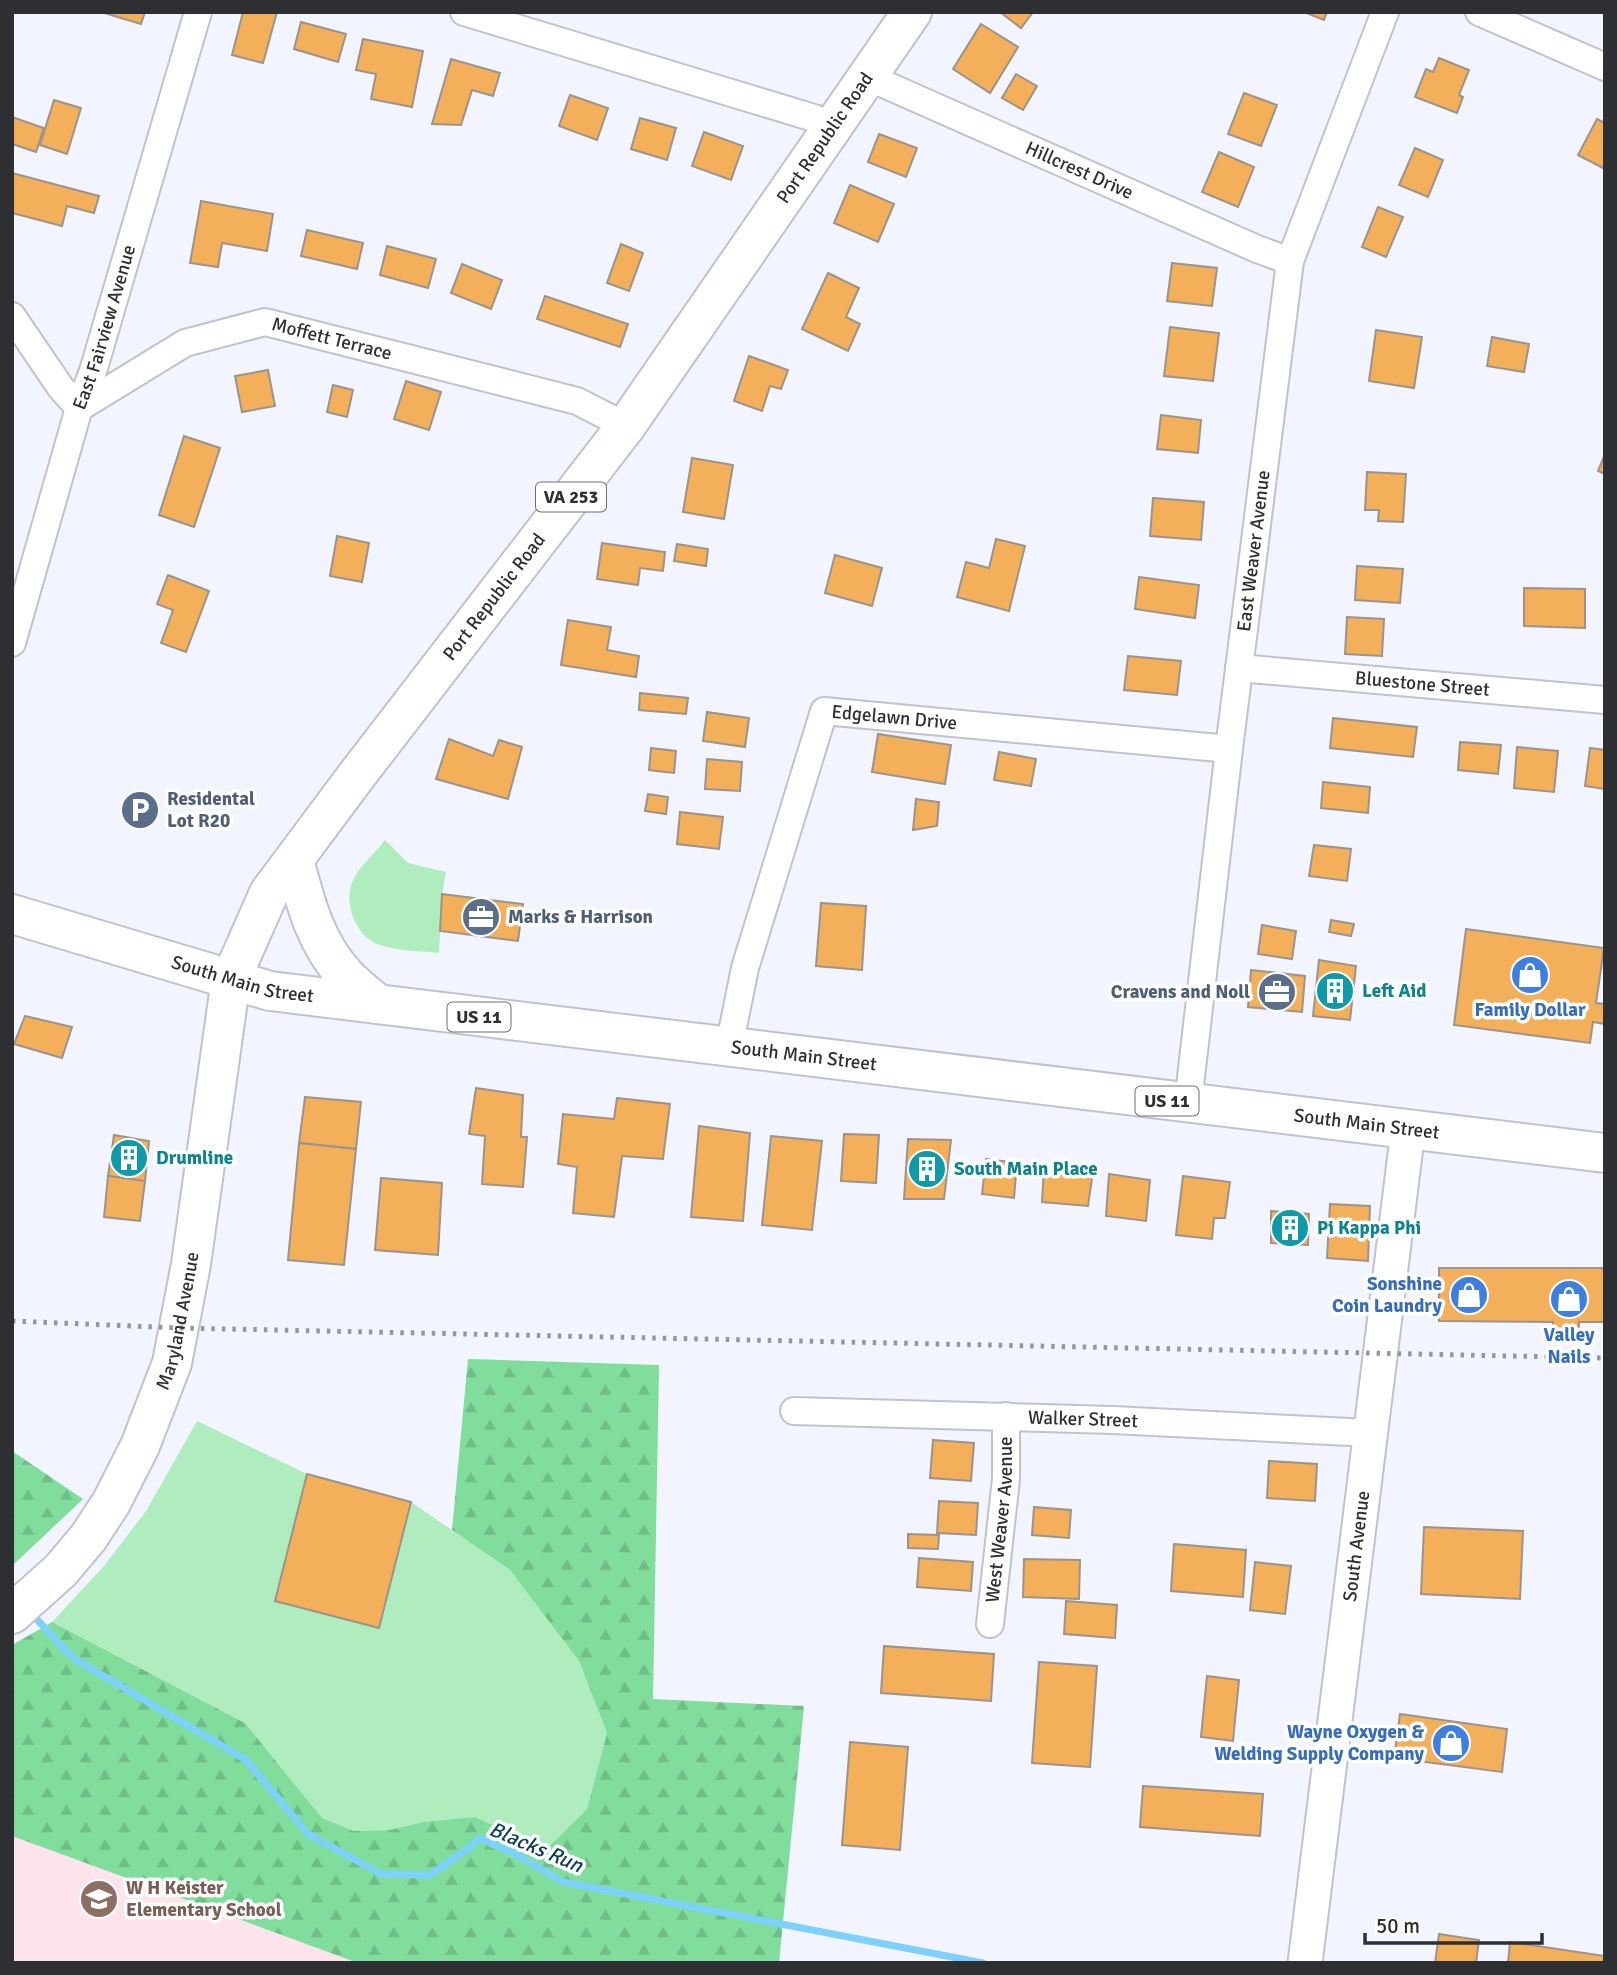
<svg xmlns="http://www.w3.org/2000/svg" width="1617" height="1975" viewBox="0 0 1617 1975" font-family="Signika,sans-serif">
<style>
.education{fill:#fce3ec}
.grass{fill:#afedbf}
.forest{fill:url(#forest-firs)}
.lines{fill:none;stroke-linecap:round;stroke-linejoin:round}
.stream{stroke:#7dd1fe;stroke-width:7}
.building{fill:#f3af5a;stroke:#9b948c;stroke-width:2}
.minor-casing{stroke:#c0c2cc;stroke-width:30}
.tertiary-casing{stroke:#c0c2cc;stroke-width:37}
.secondary-casing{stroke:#c0c2cc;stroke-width:42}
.primary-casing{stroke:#c0c2cc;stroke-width:42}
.minor{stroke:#fff;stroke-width:26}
.tertiary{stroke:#fff;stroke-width:33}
.secondary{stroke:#fff;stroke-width:38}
.primary{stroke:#fff;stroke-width:38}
.rail{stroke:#95979f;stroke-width:5;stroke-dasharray:3.5 7;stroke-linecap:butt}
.labels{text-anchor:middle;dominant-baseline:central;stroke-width:7;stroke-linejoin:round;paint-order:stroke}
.shield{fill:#fff;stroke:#6d6d70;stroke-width:2}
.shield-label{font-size:18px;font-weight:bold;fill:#2e2f33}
.street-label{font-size:19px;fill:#2e2f33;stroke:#fff}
.service-label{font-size:19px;font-weight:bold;fill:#4e5e75;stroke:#fff;text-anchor:start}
.culture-label{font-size:19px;font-weight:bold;fill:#0d838f;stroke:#fff;text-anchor:start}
.shop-label{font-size:19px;font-weight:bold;fill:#366cbe;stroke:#fff}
.education-label{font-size:19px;font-weight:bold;fill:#785e54;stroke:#fff;text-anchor:start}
.water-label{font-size:21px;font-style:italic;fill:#0d3e55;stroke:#fff}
</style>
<defs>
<pattern id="forest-firs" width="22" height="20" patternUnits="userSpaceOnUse" patternTransform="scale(1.75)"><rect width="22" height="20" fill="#80dd9c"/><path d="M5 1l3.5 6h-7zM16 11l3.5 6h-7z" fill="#6fbe87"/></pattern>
</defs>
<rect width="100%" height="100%" fill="#f2f4ff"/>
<path class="education" d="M12 1836 358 1963H12Z"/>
<g class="grass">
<path d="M385 840 408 863 446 872 442 894 439 953C421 951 398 951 380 945 355 937 342 901 354 878 362 864 376 852 385 840Z"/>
<path d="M197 1421 307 1474 275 1601 379 1628 411 1502 510 1570 579 1661 607 1733 587 1809 548 1849 475 1817 422 1822 390 1830 354 1831 322 1818 245 1723 52 1622 104 1566 146 1511Z"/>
</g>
<g class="forest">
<path d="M468 1359 659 1365 653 1699 804 1706 779 1963H358L12 1836V1645L52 1622 245 1723 322 1818 354 1831 390 1830 422 1822 475 1817 547 1849 587 1809 607 1733 579 1661 510 1570 452 1530Z"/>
<path d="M12 1451 83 1499 12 1566Z"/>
</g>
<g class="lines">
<path class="stream" d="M30 1612 73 1658 246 1760 308 1834 381 1874 430 1875 469 1848 479 1838 517 1855 563 1882 983 1963"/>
</g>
<g class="building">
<path d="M101 12H145L141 24Z"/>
<path d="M243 12H277L263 63 232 55Z"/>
<path d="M1000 12H1033L1021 28Z"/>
<path d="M1304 12H1327L1324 20Z"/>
<path d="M301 22 346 34 338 62 294 49Z"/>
<path d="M981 24 1018 47 990 93 953 69Z"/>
<path d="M363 39 423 51 412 107 371 99 376 74 356 70Z"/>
<path d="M1439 58 1469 70 1459 95 1463 97 1457 113 1415 97 1426 69 1433 72Z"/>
<path d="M451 59 500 73 493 96 472 90 461 125 432 124Z"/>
<path d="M1016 74 1037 86 1023 110 1002 98Z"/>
<path d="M1244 93 1277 105 1261 146 1228 134Z"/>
<path d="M570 95 608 108 597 140 559 126Z"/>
<path d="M54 100 81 108 67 154 40 145Z"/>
<path d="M12 117 44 128 36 152 12 144Z"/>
<path d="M640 118 676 128 667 160 631 149Z"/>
<path d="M1597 119 1605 123V169L1578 155Z"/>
<path d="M704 132 743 146 731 180 692 166Z"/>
<path d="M879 134 917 148 906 177 868 162Z"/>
<path d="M1415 148 1443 160 1428 197 1399 185Z"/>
<path d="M1219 152 1254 167 1238 207 1202 192Z"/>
<path d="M12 173 99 196 94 213 67 206 62 226 12 213Z"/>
<path d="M850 185 894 204 878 242 834 223Z"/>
<path d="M201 201 273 214 267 251 222 243 218 267 190 263Z"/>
<path d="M1378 207 1403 217 1386 257 1362 247Z"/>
<path d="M307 230 363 243 357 269 301 256Z"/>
<path d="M621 244 643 253 629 291 607 283Z"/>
<path d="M387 246 436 259 428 288 380 275Z"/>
<path d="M1172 263 1217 268 1212 306 1167 301Z"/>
<path d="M462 264 502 280 491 309 451 293Z"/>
<path d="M828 273 859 288 846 317 860 324 848 351 802 329Z"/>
<path d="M545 296 628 324 620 347 537 319Z"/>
<path d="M1170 327 1219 333 1213 381 1164 376Z"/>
<path d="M1376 330 1422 337 1414 388 1369 381Z"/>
<path d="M1492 337 1529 344 1524 372 1487 366Z"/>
<path d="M749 356 788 370 781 389 770 386 762 411 734 401Z"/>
<path d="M268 370 275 406 242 412 235 376Z"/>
<path d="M406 381 441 392 429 430 394 419Z"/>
<path d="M333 385 353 390 347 417 327 412Z"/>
<path d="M1161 415 1201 420 1198 453 1157 449Z"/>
<path d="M184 436 220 448 194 527 159 515Z"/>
<path d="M1605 454V474L1598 471Z"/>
<path d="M692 458 733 465 724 519 683 512Z"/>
<path d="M1367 472 1406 474 1403 522 1378 521 1379 510H1365Z"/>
<path d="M1153 498 1204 502 1201 540 1150 536Z"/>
<path d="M337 536 369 543 362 582 330 576Z"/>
<path d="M996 539 1025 546 1009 611 957 597 966 562 989 568Z"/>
<path d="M602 543 665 552 663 571 640 568 638 585 597 579Z"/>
<path d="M677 544 708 549 706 566 674 561Z"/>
<path d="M835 555 882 568 872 606 825 593Z"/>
<path d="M1357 566 1403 569 1400 603 1355 600Z"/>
<path d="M168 575 209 591 186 652 161 643 173 610 157 604Z"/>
<path d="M1139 577 1199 585 1195 618 1135 609Z"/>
<path d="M1524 588 1585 589V628L1524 626Z"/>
<path d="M1347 617 1384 619 1382 656 1345 654Z"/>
<path d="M568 620 611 627 607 650 639 656 636 677 561 665Z"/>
<path d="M1128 656 1181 661 1177 695 1124 690Z"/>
<path d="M640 693 688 698 686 714 639 710Z"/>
<path d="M707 712 749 718 745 747 703 741Z"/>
<path d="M1333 718 1417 727 1413 757 1330 748Z"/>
<path d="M878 734 951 745 945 784 872 772Z"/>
<path d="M449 739 493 756 499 740 522 747 508 799 436 779Z"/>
<path d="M1460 742 1501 745 1498 774 1458 770Z"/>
<path d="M1517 747 1558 751 1554 792 1514 788Z"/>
<path d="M651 748 676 751 674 773 649 770Z"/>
<path d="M1590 748 1605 750V789L1585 786Z"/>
<path d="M999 752 1036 759 1031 786 994 780Z"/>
<path d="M707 759 742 762 740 791 705 789Z"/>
<path d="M1323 782 1370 787 1368 813 1321 808Z"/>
<path d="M648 794 668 797 666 814 645 811Z"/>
<path d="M916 799 939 802 937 826 913 830Z"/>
<path d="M680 812 723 817 719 849 677 844Z"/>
<path d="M1314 845 1351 849 1347 881 1309 876Z"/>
<path d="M442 894 523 904 518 941 440 931Z"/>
<path d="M821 903 866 906 862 970 816 966Z"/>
<path d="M1331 920 1354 924 1351 936 1329 932Z"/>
<path d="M1262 925 1296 931 1292 959 1258 954Z"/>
<path d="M1466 929 1604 948 1596 1003 1605 1004V1024L1593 1022 1590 1043 1454 1025Z"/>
<path d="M1319 960 1356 966 1350 1020 1313 1016Z"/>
<path d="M1251 970 1305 976 1302 1012 1248 1007Z"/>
<path d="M25 1016 72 1027 62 1058 14 1044Z"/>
<path d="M476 1088 523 1095 521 1137H527L523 1187 482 1184 485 1136 469 1134Z"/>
<path d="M305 1097 361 1102 356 1149 299 1143Z"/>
<path d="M617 1098 670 1104 663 1159 622 1156 614 1217 573 1213 577 1167 558 1164 563 1114 614 1119Z"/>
<path d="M699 1126 750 1133 743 1221 691 1217Z"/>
<path d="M844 1134 879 1135 876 1183 841 1181Z"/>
<path d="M114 1135 149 1141 145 1181 108 1176Z"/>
<path d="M771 1136 822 1141 812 1230 762 1225Z"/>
<path d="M908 1139 951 1140 944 1199H904Z"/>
<path d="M299 1143 356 1149 344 1265 288 1260Z"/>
<path d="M986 1159 1017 1163 1014 1198 982 1194Z"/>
<path d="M1044 1166 1093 1171 1088 1206 1042 1202Z"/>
<path d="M1109 1174 1150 1180 1146 1221 1106 1216Z"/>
<path d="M108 1176 145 1181 140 1221 104 1217Z"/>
<path d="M1183 1176 1230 1182 1225 1218H1214L1212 1239 1176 1235Z"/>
<path d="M381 1178 442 1183 438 1255 375 1250Z"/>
<path d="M1330 1204 1370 1206 1368 1261 1327 1258Z"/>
<path d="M1271 1211 1309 1214 1308 1245 1271 1243Z"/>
<path d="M1439 1268H1605V1322H1579V1339L1554 1338 1553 1322 1439 1321Z"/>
<path d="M933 1440 974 1443 971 1481 930 1478Z"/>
<path d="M1269 1461 1317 1464 1315 1501 1267 1498Z"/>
<path d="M307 1474 411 1502 379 1628 275 1601Z"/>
<path d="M939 1501 978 1503 976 1535 937 1533Z"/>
<path d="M1034 1507 1071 1510 1069 1538 1032 1535Z"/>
<path d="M1424 1527 1523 1531 1520 1599 1421 1594Z"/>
<path d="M908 1534 939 1535 938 1549 908 1548Z"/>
<path d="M1174 1544 1246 1550 1243 1597 1171 1591Z"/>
<path d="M919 1558 973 1562 971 1591 917 1587Z"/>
<path d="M1024 1559 1080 1560 1079 1599 1023 1597Z"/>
<path d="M1255 1562 1291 1566 1285 1614 1250 1610Z"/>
<path d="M1066 1601 1117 1605 1115 1638 1064 1634Z"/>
<path d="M884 1646 994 1654 991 1701 881 1693Z"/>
<path d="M1039 1662 1097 1666 1090 1767 1032 1763Z"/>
<path d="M1207 1676 1239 1680 1233 1741 1201 1737Z"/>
<path d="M1400 1714 1507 1729 1502 1772 1394 1758Z"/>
<path d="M850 1742 908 1747 900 1850 842 1845Z"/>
<path d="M1143 1786 1263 1794 1260 1836 1140 1827Z"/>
<path d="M1439 1934 1479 1940 1476 1963H1435Z"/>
<path d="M1510 1942 1605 1956V1963H1508Z"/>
</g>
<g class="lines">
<defs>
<g id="minor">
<path d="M464 12 814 118 834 126"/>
<path d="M1479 12 1605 67"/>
<path id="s1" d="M868 77 1257 249 1290 261"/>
<path id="s2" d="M12 316 61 388 79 408 185 343 265 322 577 401 626 426"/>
<path id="s3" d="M12 643 79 408 94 368 198 12"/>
<path id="s4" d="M1239 668 1605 700"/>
<path id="s5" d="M729 1047 745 968 824 711 1229 749"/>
<path id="s6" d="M1188 1103 1229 749 1290 261 1385 12"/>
<path id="s7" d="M794 1411 1113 1420 1370 1433"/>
<path id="s8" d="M990 1624 1006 1479V1416"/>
</g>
<g id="tertiary">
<path id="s9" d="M1305 1963 1408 1130"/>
</g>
<g id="secondary">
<path id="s10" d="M12 1614 61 1570 88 1538 111 1503 140 1446 172 1363 191 1264 231 979"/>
</g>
<g id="primary">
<path d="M294 860C305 901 315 943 345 975 355 986 367 995 378 1004"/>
<path id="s11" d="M12 914 270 991 1605 1153"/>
<path id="s12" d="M231 979 269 893 360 771 626 426 912 12"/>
</g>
</defs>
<use href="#minor" class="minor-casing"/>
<use href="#tertiary" class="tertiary-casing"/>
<use href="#secondary" class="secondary-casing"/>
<use href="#primary" class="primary-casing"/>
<use href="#minor" class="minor"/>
<use href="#tertiary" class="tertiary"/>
<use href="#secondary" class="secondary"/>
<use href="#primary" class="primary"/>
<path class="rail" d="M12 1321 180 1328 1605 1358"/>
</g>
<defs>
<symbol id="parking-disc" viewBox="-11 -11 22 22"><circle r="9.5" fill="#5c6f8a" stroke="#fff"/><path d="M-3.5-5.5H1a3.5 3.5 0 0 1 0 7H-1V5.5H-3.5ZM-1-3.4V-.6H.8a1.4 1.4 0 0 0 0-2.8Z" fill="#fff"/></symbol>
<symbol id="office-disc" viewBox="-11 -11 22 22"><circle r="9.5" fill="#5c6f8a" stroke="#fff"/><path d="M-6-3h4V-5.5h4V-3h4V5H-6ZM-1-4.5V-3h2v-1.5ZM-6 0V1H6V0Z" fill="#fff"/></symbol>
<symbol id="shop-disc" viewBox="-11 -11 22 22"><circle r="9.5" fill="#3f7fe0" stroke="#fff"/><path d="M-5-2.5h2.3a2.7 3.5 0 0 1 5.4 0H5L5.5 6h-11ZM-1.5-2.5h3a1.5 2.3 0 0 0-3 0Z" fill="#fff"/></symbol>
<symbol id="building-disc" viewBox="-11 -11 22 22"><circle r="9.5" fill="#0f9aa8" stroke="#fff"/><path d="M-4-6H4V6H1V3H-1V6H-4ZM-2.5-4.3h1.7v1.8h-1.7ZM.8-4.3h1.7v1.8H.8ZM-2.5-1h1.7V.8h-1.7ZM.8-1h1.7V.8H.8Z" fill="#fff"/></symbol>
<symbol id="school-disc" viewBox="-11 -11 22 22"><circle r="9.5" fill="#8d6e63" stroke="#fff"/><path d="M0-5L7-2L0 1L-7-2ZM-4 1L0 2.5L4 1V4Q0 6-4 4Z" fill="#fff"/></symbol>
</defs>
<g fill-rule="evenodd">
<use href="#parking-disc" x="118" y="788" width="44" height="44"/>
<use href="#office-disc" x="459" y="895" width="44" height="44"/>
<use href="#shop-disc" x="1508" y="953" width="44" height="44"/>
<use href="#building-disc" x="1313" y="969" width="44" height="44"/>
<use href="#office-disc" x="1255" y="970" width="44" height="44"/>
<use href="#building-disc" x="107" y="1136" width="44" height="44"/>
<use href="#building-disc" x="905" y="1147" width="44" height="44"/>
<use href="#building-disc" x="1268" y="1206" width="44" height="44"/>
<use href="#shop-disc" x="1447" y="1273" width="44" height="44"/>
<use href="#shop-disc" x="1547" y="1277" width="44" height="44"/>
<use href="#shop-disc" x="1429" y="1721" width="44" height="44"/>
<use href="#school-disc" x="77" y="1877" width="44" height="44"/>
</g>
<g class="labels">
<g class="shield">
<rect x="536" y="482.5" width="70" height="29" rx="5"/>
<rect x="447.5" y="1002.5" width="63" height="29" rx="5"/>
<rect x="1135.5" y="1086.5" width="63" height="29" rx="5"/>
</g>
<g class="shield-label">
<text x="571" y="497">VA 253</text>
<text x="479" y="1017">US 11</text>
<text x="1167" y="1101">US 11</text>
</g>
<g class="street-label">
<text stroke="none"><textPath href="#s12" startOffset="1032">Port Republic Road</textPath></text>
<text stroke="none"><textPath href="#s1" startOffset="231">Hillcrest Drive</textPath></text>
<text stroke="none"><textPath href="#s3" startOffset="329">East Fairview Avenue</textPath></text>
<text stroke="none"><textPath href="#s2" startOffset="390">Moffett Terrace</textPath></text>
<text stroke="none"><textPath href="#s6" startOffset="556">East Weaver Avenue</textPath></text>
<text stroke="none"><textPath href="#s12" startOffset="466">Port Republic Road</textPath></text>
<text stroke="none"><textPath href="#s4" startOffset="184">Bluestone Street</textPath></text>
<text stroke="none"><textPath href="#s5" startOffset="420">Edgelawn Drive</textPath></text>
<text stroke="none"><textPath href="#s11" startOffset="240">South Main Street</textPath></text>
<text stroke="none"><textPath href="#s11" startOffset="807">South Main Street</textPath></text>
<text stroke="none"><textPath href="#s11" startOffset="1374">South Main Street</textPath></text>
<text stroke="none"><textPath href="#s10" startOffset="345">Maryland Avenue</textPath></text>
<text stroke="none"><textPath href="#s7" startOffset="289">Walker Street</textPath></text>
<text stroke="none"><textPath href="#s8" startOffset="105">West Weaver Avenue</textPath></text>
<text stroke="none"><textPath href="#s9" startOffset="420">South Avenue</textPath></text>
</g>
<g class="service-label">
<text x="167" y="799">Residental<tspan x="167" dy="22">Lot R20</tspan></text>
<text x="508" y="917">Marks &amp; Harrison</text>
<text x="1250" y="992" text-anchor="end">Cravens and Noll</text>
</g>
<g class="culture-label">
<text x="1362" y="991">Left Aid</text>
<text x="156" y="1158">Drumline</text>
<text x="954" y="1169">South Main Place</text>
<text x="1317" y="1228">Pi Kappa Phi</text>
</g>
<g class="shop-label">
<text x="1530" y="1010">Family Dollar</text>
<text x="1442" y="1284" text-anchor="end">Sonshine<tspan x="1442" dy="22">Coin Laundry</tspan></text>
<text x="1569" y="1335">Valley<tspan x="1569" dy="22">Nails</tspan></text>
<text x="1424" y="1732" text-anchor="end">Wayne Oxygen &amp;<tspan x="1424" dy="22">Welding Supply Company</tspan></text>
</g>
<g class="education-label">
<text x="126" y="1888">W H Keister<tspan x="126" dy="22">Elementary School</tspan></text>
</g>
<g class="water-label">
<text transform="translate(536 1847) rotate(23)">Blacks Run</text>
</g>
</g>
<rect width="1617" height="1975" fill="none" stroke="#2e2f33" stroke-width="28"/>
<path d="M1365 1933v10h177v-10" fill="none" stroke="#2e2f33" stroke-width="3.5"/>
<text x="1376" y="1933" font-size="21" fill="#2e2f33" stroke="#ffffff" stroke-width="5" paint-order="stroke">50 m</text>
</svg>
